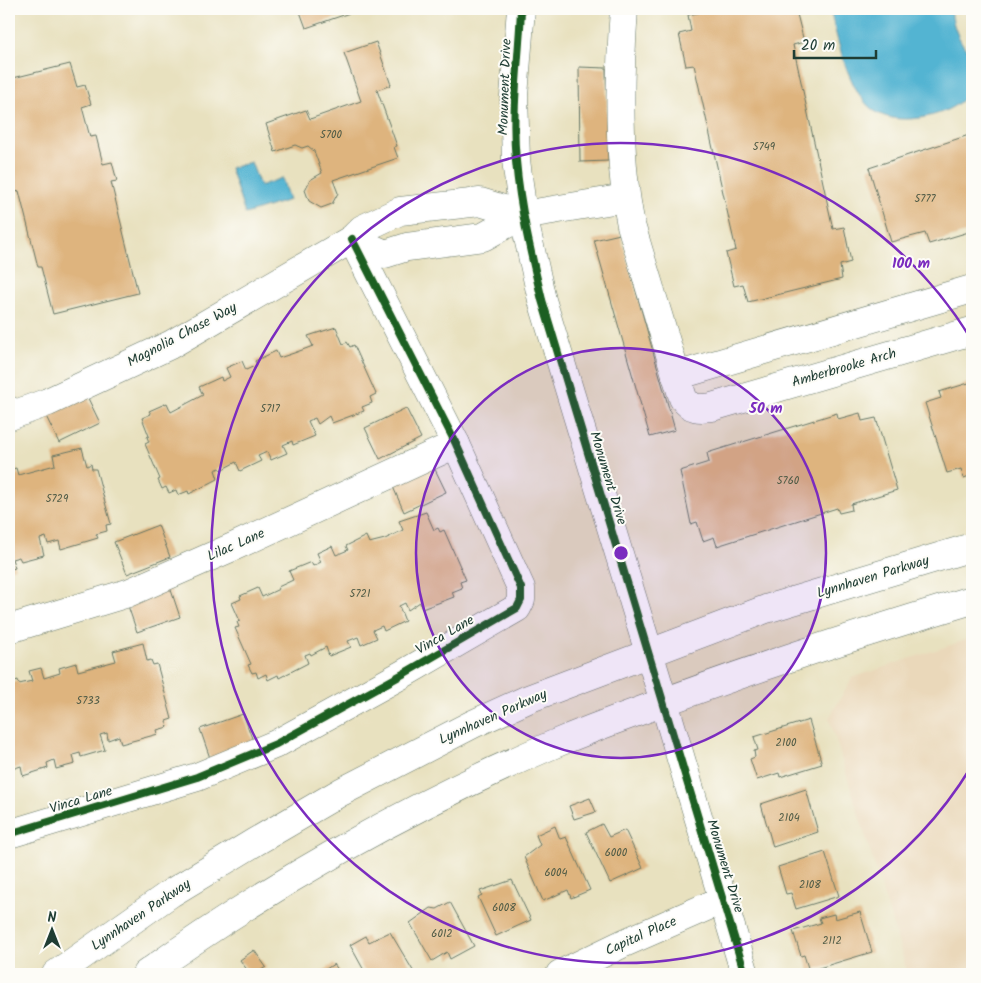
<svg xmlns="http://www.w3.org/2000/svg" width="981" height="983" viewBox="0 0 981 983" font-family="Kalam,sans-serif">
<style>
.built{fill:#ead8ba}
.water{fill:#53b4d2;stroke:#397883}
.building{fill:#deb47e}
.lines{fill:none;stroke-linecap:round;stroke-linejoin:round}
.minor-casing{stroke:#657665;stroke-width:29}
.tertiary-casing{stroke:#657665;stroke-width:29}
.secondary-casing{stroke:#657665;stroke-width:29}
.minor{stroke:#fff;stroke-width:28}
.tertiary{stroke:#fff;stroke-width:28}
.secondary{stroke:#fff;stroke-width:28}
.cycleway-casing{stroke:#fdfcf7;stroke-width:11}
.cycleway{stroke:#1b5e20;stroke-width:8}
.ring{fill:none;stroke:#7b2cbf;stroke-width:2.5}
.labels{text-anchor:middle;dominant-baseline:central;stroke-width:4;stroke-linejoin:round;paint-order:stroke}
.number-label{font-size:11px;fill:#4f5b46}
.street-label{font-size:14px;fill:#1f3d34;stroke:#fdfcf7}
.centre{fill:#7b2cbf;stroke:#fdfcf7;stroke-width:2.5}
.ring-label{font-size:15px;text-anchor:middle;font-weight:bold;fill:#7b2cbf;stroke:#fdfcf7;stroke-width:4;stroke-linejoin:round;paint-order:stroke}
</style>
<rect width="100%" height="100%" fill="#fdfcf7"/>
<filter id="ink" filterUnits="userSpaceOnUse"><feTurbulence type="fractalNoise" baseFrequency=".02" numOctaves="2"/><feDisplacementMap in="SourceGraphic" scale="10" xChannelSelector="R" yChannelSelector="G"/><feConvolveMatrix kernelMatrix="1 2 1 2 8 2 1 2 1" color-interpolation-filters="sRGB"/></filter>
<filter id="wash" filterUnits="userSpaceOnUse"><feTurbulence type="fractalNoise" baseFrequency=".0096" numOctaves="4" result="noise"/><feDisplacementMap in="SourceGraphic" scale="20" xChannelSelector="R" yChannelSelector="G"/><feGaussianBlur stdDeviation="1.12" result="paint"/><feColorMatrix in="noise" values="0 0 0 0 0 0 0 0 0 0 0 0 0 0 0 0 0 1.4 0 .05"/><feComposite in="paint" operator="in"/></filter>
<g filter="url(#wash)">
<rect width="100%" height="100%" fill="#e8e1bf"/>
<path class="built" d="M972 638V974H908L829 718 852 678Z"/>
<g class="water">
<path d="M830 9H951C952 22 956 33 963 45 966 49 971 56 972 61 974 68 973 78 972 84 972 91 967 95 962 100 943 118 895 127 873 110 848 91 837 38 830 9Z"/>
<path d="M251 162 260 186 282 178 289 200 245 214 230 168Z"/>
</g>
<g id="blocks">
<g class="building">
<path d="M299 9H361L306 28Z"/>
<path d="M716 9H785L786 12 796 10 804 42 793 45 833 229 844 227 851 262 840 265 842 279 748 302 743 284 734 286 726 253 736 250 694 65 686 66 679 34 691 31 688 15Z"/>
<path d="M376 42 391 85 377 90 397 146 394 147 398 158 333 180 338 193 332 204 321 208 309 201 305 190 310 180 322 173 314 151 308 146 302 148 295 145 275 152 266 124 306 110 310 119 361 101 344 53Z"/>
<path d="M70 64 77 87 85 85 91 104 82 107 90 137 96 136 103 164 112 162 117 181 111 182 138 293 53 314 41 267H38L19 191 16 192 9 164V79Z"/>
<path d="M579 67 606 68 608 161 580 162Z"/>
<path d="M972 134V231L929 244 925 233 891 242 869 168Z"/>
<path d="M620 234 675 430 650 437 594 240Z"/>
<path d="M336 327 343 344 347 342 350 347 354 345 376 394 370 397 372 403 362 407 364 411 332 423 329 416 318 424 315 418 308 421 315 436 293 445 292 441 283 445 287 453 271 460 267 452 258 456 261 461 240 471 236 462 221 470 220 468 215 470 218 479 189 494 188 491 178 495 176 490 169 493 166 487 162 489 158 480 160 479 145 444 149 442 147 437 149 436 142 418 151 414 149 411 167 403 171 412 203 395 199 387 221 377 222 381 230 377 226 368 242 361 246 370 257 365 255 361 276 351 279 358 294 353 313 346 308 336Z"/>
<path d="M972 382V475L964 478 961 469 947 473 925 403 941 398 939 392Z"/>
<path d="M85 392 100 423 59 443 44 412Z"/>
<path d="M406 408 421 438 380 459 365 428Z"/>
<path d="M837 413 838 419 860 413 862 421 876 418 897 490 851 504 852 510 839 513 837 508 717 546 714 537 703 541 697 522 691 524 680 471 709 462 707 453Z"/>
<path d="M82 448 87 466 91 464 92 469H96L111 524 106 525 107 531 96 534 98 538 61 549 59 541 48 544 46 537 40 539 44 555 21 561 19 557 12 559 15 568 9 570V470L16 468 18 475 55 465 53 455Z"/>
<path d="M431 461 446 492 404 512 390 480Z"/>
<path d="M426 512 434 530 438 528 440 532 444 530 466 580 460 582 462 588 452 592 454 597 422 609 420 602 408 610 405 603 399 606 405 621 384 631 382 626 373 630 377 638 361 645 358 637 348 641 351 647 329 656 326 647 311 655 310 653 305 655 308 663 279 678 278 675 268 680 266 674 258 678 256 672 252 673 248 665 251 664 235 628 239 627 237 622 240 621 232 603 241 599 240 596 258 588 262 597 279 589 278 587 293 580 289 571 311 562 313 566 321 562 317 553 332 546 336 555 348 550 346 546 366 536 369 543 385 539 403 530 399 521Z"/>
<path d="M158 525 170 557 127 574 114 542Z"/>
<path d="M169 584 180 617 137 632 126 600Z"/>
<path d="M143 643 147 661 151 660 153 665 157 664 172 719 166 721 168 727 157 730 158 734 121 744 119 736 108 740 107 733 100 735 105 750 81 757 80 753 73 755 75 764 56 769 54 760 47 763 48 768 23 776 21 766 9 770V683L18 680 19 684 32 681 29 671 41 668 44 678 60 673 59 668 76 663 78 671 116 661 113 651Z"/>
<path d="M243 714 255 746 211 761 200 729Z"/>
<path d="M809 720 822 764 780 777 779 773 757 780 750 759 755 757 754 751 758 750 754 737Z"/>
<path d="M806 789 818 832 773 847 761 804Z"/>
<path d="M590 798 596 812 574 819 569 806Z"/>
<path d="M602 824 609 837 625 830 643 868 610 883 586 832Z"/>
<path d="M555 826 560 839 566 837 590 890 571 898 568 890 543 901 524 857 540 845 536 835Z"/>
<path d="M825 852 839 896 796 909 791 893 786 894 778 867Z"/>
<path d="M512 880 531 920 496 936 478 897 482 895 480 891Z"/>
<path d="M450 902 474 946 450 959 447 952 432 961 410 923 431 908 437 909Z"/>
<path d="M860 912 872 952 809 971 804 955 801 956 793 931 821 923 819 918 834 914 835 919Z"/>
<path d="M390 932 415 974H366L350 945 366 936 369 942Z"/>
<path d="M254 950 266 967 255 974H250L240 960Z"/>
<path d="M334 964 341 974H318Z"/>
</g>
</g>
</g>
<g filter="url(#ink)">
<use href="#blocks" fill-opacity="0" stroke="#657665" stroke-width="1"/>
<g class="lines">
<defs>
<g id="minor">
<path d="M624 9C619 78 617 157 631 225L683 398C690 409 700 409 712 407L972 331"/>
<path d="M352 239 385 254 407 247 483 237 523 215 625 198"/>
<path d="M676 376 972 289"/>
<path d="M9 410 10 416 48 402 170 345 352 239 362 229 400 211 480 202 523 215"/>
<path d="M9 629 128 593 235 546 456 444"/>
<path d="M664 702 745 974"/>
<path d="M9 834 197 777 276 744 403 674 517 608 521 600V588L456 444 352 239"/>
<path d="M560 974 622 944 722 900"/>
</g>
<path id="tertiary" d="M521 9 514 96 516 160 523 215 542 300 664 702"/>
<g id="secondary">
<path d="M56 974 171 893 255 842 341 792 473 724 528 699 766 609 972 547"/>
<path d="M146 974C270 885 411 805 552 745 580 733 609 722 637 712 748 670 859 634 972 600"/>
</g>
</defs>
<use href="#minor" class="minor-casing"/>
<use href="#tertiary" class="tertiary-casing"/>
<use href="#secondary" class="secondary-casing"/>
<use href="#minor" class="minor"/>
<use href="#tertiary" class="tertiary"/>
<use href="#secondary" class="secondary"/>
<defs>
<g id="cycleway">
<path d="M521 9C519 60 511 110 516 161 520 208 531 254 542 300L745 974"/>
<path d="M9 834 197 777 276 744 403 674 517 608 521 600V588L456 444 352 239"/>
</g>
</defs>
<use href="#cycleway" class="cycleway-casing"/>
<use href="#cycleway" class="cycleway"/>
</g>
</g>
<circle cx="621" cy="553" r="205" fill="#7b2cbf" fill-opacity=".12"/>
<g class="ring">
<circle cx="621" cy="553" r="205"/>
<path d="M971 767A410 410 0 1 1 971 339"/>
</g>
<g class="labels">
<g class="number-label">
<text x="331" y="135">5700</text>
<text x="764" y="147">5749</text>
<text x="925" y="199">5777</text>
<text x="270" y="409">5717</text>
<text x="788" y="481">5760</text>
<text x="57" y="499">5729</text>
<text x="360" y="594">5721</text>
<text x="88" y="701">5733</text>
<text x="786" y="743">2100</text>
<text x="789" y="818">2104</text>
<text x="616" y="853">6000</text>
<text x="556" y="873">6004</text>
<text x="810" y="885">2108</text>
<text x="504" y="908">6008</text>
<text x="442" y="934">6012</text>
<text x="832" y="941">2112</text>
</g>
<g class="street-label">
<text transform="translate(505 87) rotate(-88)">Monument Drive</text>
<text transform="translate(182 335) rotate(-28)">Magnolia Chase Way</text>
<text transform="translate(844 368) rotate(-16)">Amberbrooke Arch</text>
<text transform="translate(608 478) rotate(73)">Monument Drive</text>
<text transform="translate(236 545) rotate(-24)">Lilac Lane</text>
<text transform="translate(873 577) rotate(-17)">Lynnhaven Parkway</text>
<text transform="translate(445 635) rotate(-30)">Vinca Lane</text>
<text transform="translate(493 717) rotate(-24)">Lynnhaven Parkway</text>
<text transform="translate(81 800) rotate(-17)">Vinca Lane</text>
<text transform="translate(725 866) rotate(73)">Monument Drive</text>
<text transform="translate(141 915) rotate(-34)">Lynnhaven Parkway</text>
<text transform="translate(641 936) rotate(-24)">Capital Place</text>
</g>
</g>
<circle cx="621" cy="553" r="8" class="centre"/>
<g class="ring-label">
<text x="911" y="268">100 m</text>
<text x="766" y="413">50 m</text>
</g>
<rect width="981" height="983" fill="none" stroke="#fdfcf7" stroke-width="30"/>
<g transform="translate(52 930)" stroke="#fdfcf7" stroke-width="4" paint-order="stroke">
<path d="M0-4L9 19L0 12L-9 19Z" fill="#1f3d34"/>
<text y="-8" font-size="14" font-weight="bold" text-anchor="middle" fill="#1f3d34">N</text>
</g>
<path d="M794 50v8h82v-8" fill="none" stroke="#1f3d34" stroke-width="2.5"/>
<text x="801" y="50" font-size="15" fill="#1f3d34" stroke="#fdfcf7" stroke-width="4" paint-order="stroke">20 m</text>
</svg>
